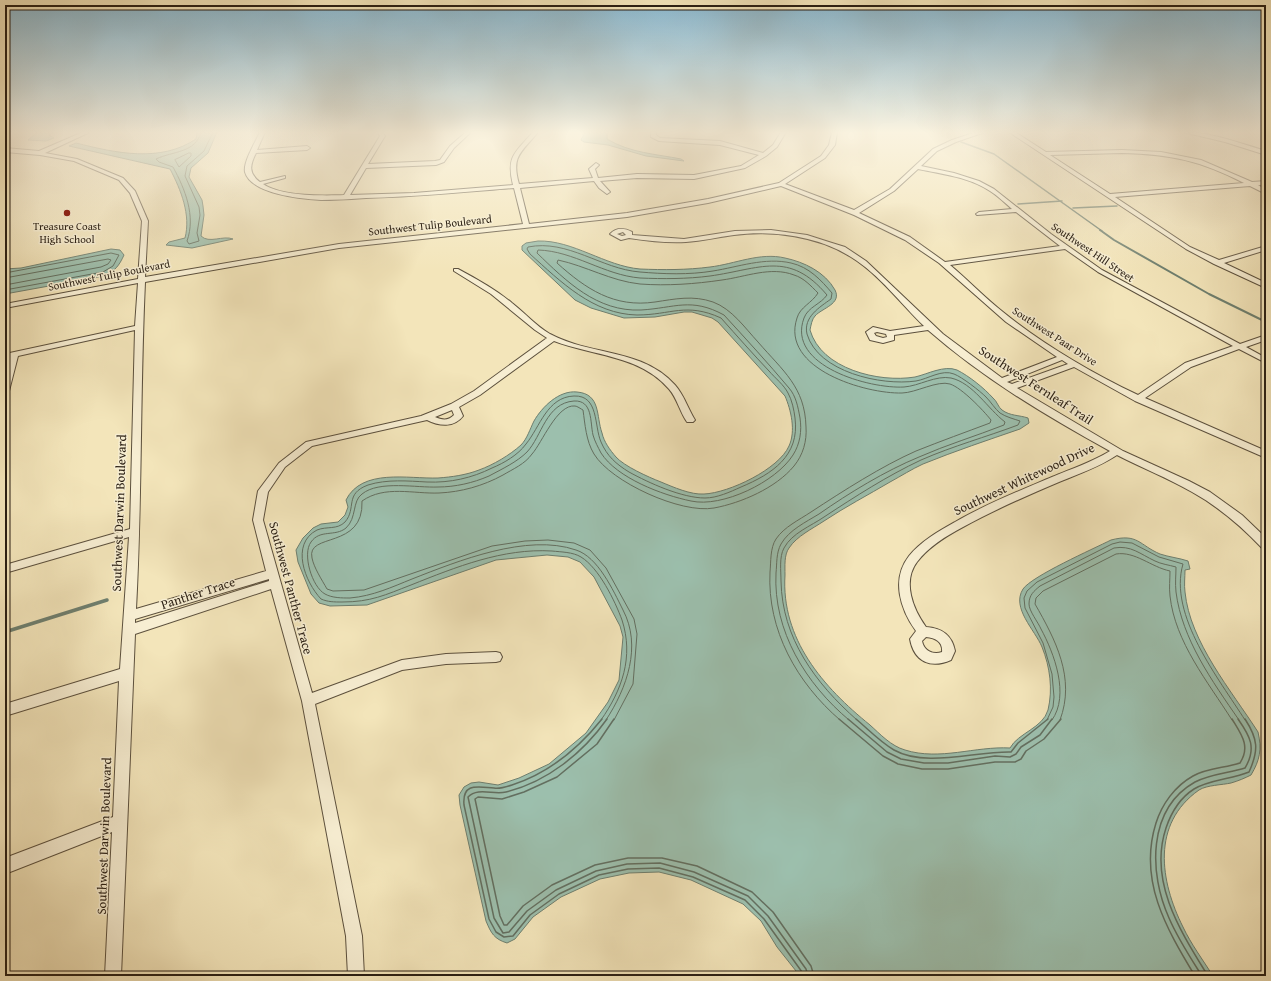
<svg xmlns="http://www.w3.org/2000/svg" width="1271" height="981" viewBox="0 0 1271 981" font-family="'Gentium Book Plus',serif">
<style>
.water{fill:#9cbfad;stroke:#6e7f6f}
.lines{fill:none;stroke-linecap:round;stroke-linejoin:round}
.shore-far1{stroke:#636f60;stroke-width:1}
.shore{stroke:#636f60;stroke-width:1.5}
.stream-far2{stroke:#6e7f6f;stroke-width:1.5}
.stream-far1{stroke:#6e7f6f;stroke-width:2}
.stream{stroke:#6e7f6f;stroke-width:3.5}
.minor-casing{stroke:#5c503d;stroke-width:2}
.minor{fill:#f7eed2;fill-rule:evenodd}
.poi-dot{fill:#8f2418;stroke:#f7eed2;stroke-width:1.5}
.labels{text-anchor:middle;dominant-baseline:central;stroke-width:3;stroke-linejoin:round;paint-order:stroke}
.far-street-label{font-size:11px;fill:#2a1f13;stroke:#f7eed2}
.far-poi-label{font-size:11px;fill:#2a1f13;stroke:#f7eed2}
.street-label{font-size:13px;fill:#2a1f13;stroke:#f7eed2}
</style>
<rect width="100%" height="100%" fill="#f3e5ba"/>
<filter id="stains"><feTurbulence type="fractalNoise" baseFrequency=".005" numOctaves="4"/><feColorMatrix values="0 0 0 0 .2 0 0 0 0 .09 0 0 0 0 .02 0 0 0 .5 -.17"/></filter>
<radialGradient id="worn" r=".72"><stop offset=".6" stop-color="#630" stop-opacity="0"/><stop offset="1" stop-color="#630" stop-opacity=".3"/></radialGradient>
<g class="water">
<path d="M37 132H54L49 135 54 138 46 141 28 140Z"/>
<path d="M197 132H217L208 153 191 168 189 177 202 200 203 206 204 215 201 236C209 244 223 235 233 239L192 248 166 245 169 242 185 238C191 215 181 190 170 169L69 146 76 143C116 153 160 163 196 139Z"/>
<path d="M585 132H607V139C630 153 656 154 681 159L684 161 646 156 608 145 584 142 581 140Z"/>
<path d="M538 241C573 240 605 266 640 269 663 270 687 270 710 267 735 264 760 252 785 258 804 262 825 272 835 290 842 304 822 308 815 316 812 319 811 325 810 330 821 369 879 383 915 377 928 374 944 365 957 370 969 376 984 388 993 398 997 401 998 407 1002 410 1010 416 1019 415 1028 418L1029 423 1020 429C988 440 955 451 923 464 912 469 901 476 890 482 868 495 845 507 824 521 812 529 797 536 789 548 784 555 785 566 785 575 781 639 823 687 870 725 880 734 891 746 905 750 940 761 975 746 1010 748 1018 733 1043 728 1048 710 1053 689 1050 667 1042 647 1035 630 1011 608 1023 589 1032 576 1093 549 1111 540 1138 533 1139 545 1160 554 1169 557 1179 558 1188 561L1190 569 1185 570C1185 577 1184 585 1185 592 1190 642 1231 690 1258 732 1262 749 1260 760 1251 775 1245 778 1238 781 1231 783 1222 785 1207 785 1199 790 1151 824 1160 881 1183 927 1191 944 1203 960 1213 976H800L777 947 761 921 743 904 691 880 659 872 629 873 600 879 561 897 533 917 515 939 507 943C494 939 491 933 486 921L460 805 459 795 464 787 471 783 479 782 498 785 519 778 549 764 586 733 608 702 619 680 623 637 620 626 594 577 580 562 568 557 547 555 496 560 367 605 330 606 319 603 311 594 298 562 296 550 303 538 313 528 321 524 338 522 345 515 348 507 346 500C362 468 408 479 438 478 452 477 466 475 479 470 493 465 510 455 521 445 527 439 530 429 534 421 542 407 559 390 577 392 601 394 596 416 602 433 604 442 610 450 616 457 624 466 648 477 661 482 673 487 691 495 704 494 729 493 779 469 789 446 796 431 791 410 785 396L718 322 712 318 692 312H684L655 317 624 318 591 308 575 300 522 250V246L526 243Z"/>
<path d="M111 249 120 250 124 255C119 266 115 271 104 276L5 294V269L21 268Z"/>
</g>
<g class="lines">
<g class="shore-far1">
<path d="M201 132C196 153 173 151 156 159L159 162 173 167C185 189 196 216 187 241L189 244 199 241 197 233 200 215 199 207 185 176 187 166 204 151 213 132"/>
<path d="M189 153H191V156L179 167 175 160Z"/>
<path d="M5 273 111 253 119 255 113 266 103 272 5 290"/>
<path d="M5 278 108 259 111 260 108 264 101 267 5 285"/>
<path d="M601 720C622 690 634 657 622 620 615 601 599 568 581 557 573 552 561 552 552 551 503 548 456 567 411 585 385 595 371 602 342 602 334 602 328 602 321 599 305 582 290 544 317 530 327 526 337 530 345 522 357 508 344 494 368 485 387 479 408 481 427 482 450 483 472 478 492 468 504 463 518 455 526 444 540 427 547 397 574 396 599 395 594 426 601 442 607 456 616 464 629 472 649 483 682 498 705 498 717 498 730 492 741 487 772 474 800 456 795 418 794 410 792 400 788 393 784 385 775 378 769 371 753 354 737 336 721 318 686 302 671 315 637 315 593 314 561 282 530 254L527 249 528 247C568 239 601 269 640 272 663 274 689 275 713 271 738 267 765 257 791 263 809 267 821 280 832 293L831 299C820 307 803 317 807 334 818 372 881 386 916 381 928 379 942 369 954 374 962 377 980 391 986 397 991 402 995 409 1000 413 1006 417 1014 419 1020 421L1018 425C986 437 953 446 921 460 887 476 856 496 824 517 811 526 792 533 784 548 779 557 781 571 781 581 782 638 815 683 857 720"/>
<path d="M606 720C627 688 642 646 623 610 613 590 598 557 576 550 527 533 458 561 412 579 392 587 373 596 350 598 342 598 332 598 325 594 312 587 302 554 311 542 320 529 335 537 346 528 357 518 352 501 362 494 379 480 417 488 438 487 455 487 473 483 489 476 502 469 517 462 527 452 542 436 546 403 574 401 593 400 590 422 593 435 595 442 598 447 601 453 617 478 662 495 691 501 722 508 776 482 793 455 800 444 802 431 800 418 798 407 796 396 789 388 768 363 746 339 724 315 691 297 675 308 641 310 597 312 566 281 537 253L538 250C574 251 604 275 640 278 663 279 687 279 710 276 760 269 789 250 827 295 821 304 808 307 804 318 786 366 870 389 904 387 919 386 936 375 951 378 973 383 988 409 1005 422L1004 425C976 436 946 445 919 457 885 471 849 493 819 514 806 522 789 530 781 544 776 553 777 564 776 573 773 631 806 684 849 720"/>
<path d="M614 720 633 684 637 634 634 619 606 568 590 550 574 543 548 540 525 541 492 546 364 590 333 591 327 589C322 580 314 568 312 558 306 532 364 550 362 501 385 485 413 494 439 493 461 492 483 486 503 475 513 469 525 464 532 454 542 443 557 404 575 406 577 406 581 409 583 410 585 424 586 441 594 454 611 482 681 514 714 508 741 503 776 488 794 466 803 455 807 441 806 427 805 387 783 371 758 342 745 328 732 309 713 302 693 295 675 299 655 302 614 308 586 289 557 263L558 260C586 266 611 281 640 284 667 286 695 284 722 280 745 277 771 266 794 275 804 278 811 286 818 293 812 303 800 307 797 318 780 369 866 394 902 393 915 393 938 380 950 384 962 388 983 410 991 420L990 423C966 432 941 441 916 451 882 466 843 491 811 512 799 520 784 527 776 539 770 548 771 562 770 572 767 630 797 683 840 720"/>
<path d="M1047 720 1053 707 1054 697 1052 674 1043 643 1025 608 1024 598 1027 591 1037 582 1112 544 1120 542 1132 543 1159 557 1183 564C1168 615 1219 679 1245 720"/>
<path d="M1052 720C1070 695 1054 653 1041 629 1038 622 1029 611 1029 604 1029 595 1034 591 1040 586L1114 548C1131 545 1140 554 1155 561 1161 564 1169 565 1176 567 1176 575 1175 583 1176 592 1182 639 1212 681 1239 720"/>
<path d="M1060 720C1076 678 1055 639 1035 604L1036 598 1043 591 1116 554C1135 551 1151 567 1170 571 1170 579 1169 588 1170 596 1175 642 1208 682 1232 720"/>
</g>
<g class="shore">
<path d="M602 719C578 749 549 773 512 785 506 787 499 789 494 788 478 787 462 782 464 805L489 919 496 932 504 937 513 936 530 915 559 894 599 875 628 869 659 868 693 877 745 900 764 919 802 972 803 976"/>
<path d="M607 719C583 753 547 782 506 792 493 795 478 787 468 797L494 918 503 933 509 932 527 911 556 890 596 871 627 864 660 863 694 872 748 896 768 916 806 969 808 976"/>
<path d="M614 719 597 744 557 777 524 792 502 799 478 797 475 799 500 916 504 925H507L523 906 552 885 595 865 628 858H662L697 866 752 892 773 912 811 966 814 976"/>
<path d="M839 719 883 756 898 764 922 769H948L995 762H1015L1021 759 1026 751 1044 739 1061 719"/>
<path d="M848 719 887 752 901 759 924 763H948L995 756 1010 757 1016 754 1021 747 1040 735 1052 719"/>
<path d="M856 719C868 729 880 742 894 750 926 768 975 751 1011 752L1018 743 1048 719"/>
<path d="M1195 976C1166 928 1138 880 1156 823 1162 804 1175 786 1193 776 1207 768 1225 768 1240 763 1251 746 1241 734 1232 719"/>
<path d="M1202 976C1190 957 1178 939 1169 918 1149 874 1147 809 1195 782 1210 774 1229 773 1245 768 1257 748 1250 736 1238 719"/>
<path d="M1208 976C1181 932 1148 882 1166 828 1171 813 1180 798 1194 789 1208 780 1232 779 1249 772 1259 750 1258 739 1245 719"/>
</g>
<g class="stream-far2">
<path d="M961 142 994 154 1102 231"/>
<path d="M1018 204 1062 201"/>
<path d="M1073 208 1117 206"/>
</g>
<path class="stream-far1" d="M1100 230 1114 240 1209 294 1266 322"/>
<path class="stream" d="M5 632 107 600"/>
<defs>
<g id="minor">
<path d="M83 132H90L45 153 77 159 123 178 135 191 148 221 145 277 339 244 523 224 514 188C465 192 415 197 366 198 351 199 336 200 321 200 301 199 251 194 245 172 243 162 256 141 260 132H265L257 150 307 146 310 148 307 150 256 153C250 165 248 173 260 182L285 176V178L263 184C281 196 322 196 344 195L380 136 377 132H382L385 136 368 164 435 161 440 160 450 146 466 132H471L454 148 444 162 436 165 366 168 350 195 414 193 513 185C506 156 515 153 533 132H538C521 153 511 156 519 184L593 178 589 169 596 163 599 165 595 169 598 178 637 174 694 175 741 166 759 155 720 145 659 141 651 137V132H656V135L660 138 720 141 763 153 773 145 781 132H786L777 147 766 156 745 168 694 179 637 178 600 181 610 192 607 194 599 188 594 181 520 188 529 224 627 213 708 199 779 183 821 156 829 145 832 132H837L835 145 825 158 785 184 854 210 890 189 933 149 952 140 976 132H985L956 142 937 151 921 166 954 173 979 181 994 189 1051 234 1102 270 1240 344 1266 335V340L1246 347 1266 358V363L1239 349 1191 367 1145 398 1266 451V458L1135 401 1074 367 1017 388 1123 451 1189 481 1210 492 1242 515 1266 538V549L1262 548C1241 526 1219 507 1192 492 1168 478 1142 468 1117 455 1099 467 1079 474 1059 482 1026 496 994 510 963 527 946 536 928 547 917 562 902 582 913 609 926 627 942 628 952 635 955 651L951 660C931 669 914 662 910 639L916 631C900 609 891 579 909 556 921 541 939 531 955 522 986 504 1019 491 1052 477 1071 469 1092 462 1110 451 1046 416 983 378 928 330L894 335V340L883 343 870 340 866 332 873 327 890 331 924 326C900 303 880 275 851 257 818 236 772 230 734 235 718 237 702 241 686 242 667 243 648 241 629 238L621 240 610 234C617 227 624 228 632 232V235L684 239 735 231 771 230 807 235 832 243 845 247 866 261 943 334 1002 378 1057 357 1006 322 939 263 905 240 854 215 781 186 708 203 627 217 339 248 145 282C140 391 142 500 136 609L266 571 253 520 258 491 279 463 306 442 421 416 451 404 474 391 547 338 535 330 491 294 454 271V269H458C477 279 496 290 512 303 525 313 536 326 550 334 591 356 642 348 675 385 684 395 688 409 695 420L693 422H687C680 412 677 398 669 389 640 355 593 356 554 341L480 395 459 407 463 416C454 428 439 426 427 420L312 446 285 467 268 492 263 520 312 693 402 660 446 654 496 652 500 653 502 657 500 661 496 662 446 664 402 670 315 704 362 936 364 976H348L346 936 302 701 271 589 135 634 121 976H105L112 832 5 874V858L113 817 119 681 5 716V704L120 669 129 537 5 573V565L130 529 135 330 18 356 9 391 5 394V375L10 357 5 358V354L135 326 138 283 5 308V304L138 279 142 221 130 193 119 180 74 161 40 155 5 152V148L39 151ZM918 169C942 174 969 177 990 191 998 196 1005 203 1012 209L979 212 976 214 977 215 1016 212 1060 246 945 262 910 237 859 213 894 191ZM623 232 626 235 622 236 617 234ZM1065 249 1098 272 1233 346 1185 363 1138 395C1090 372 1044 345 1003 312 984 297 968 280 950 265ZM877 332 886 334 887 337 883 338 876 336 874 333ZM1062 360 1068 364 1012 384 1007 382ZM452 410 454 415C448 421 442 420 435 417ZM269 579V581L135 623V619ZM926 637C936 638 943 642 942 652 933 655 924 651 922 641Z"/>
<path d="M1009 132H1015L1046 152 1122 150 1161 152 1201 160 1252 182 1266 181V185H1258L1266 190V194L1250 186 1115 197 1190 247 1219 260 1266 246V250L1224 263 1266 283V288L1214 264 1186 249ZM1122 153C1171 154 1201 161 1244 183L1110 194 1050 155Z"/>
<path d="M1183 132C1211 132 1239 143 1266 151V155L1225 142Z"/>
</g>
</defs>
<use href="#minor" class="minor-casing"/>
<use href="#minor" class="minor"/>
</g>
<linearGradient id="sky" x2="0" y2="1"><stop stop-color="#89b8d0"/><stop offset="0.49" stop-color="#faf3e0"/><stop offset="1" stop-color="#faf3e0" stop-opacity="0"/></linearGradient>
<rect width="1271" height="270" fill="url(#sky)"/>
<circle class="poi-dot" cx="67" cy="213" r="4"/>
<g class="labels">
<g class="far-street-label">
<text transform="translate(430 225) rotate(-6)">Southwest Tulip Boulevard</text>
<text transform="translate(1093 252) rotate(34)">Southwest Hill Street</text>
<text transform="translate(109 275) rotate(-11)">Southwest Tulip Boulevard</text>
<text transform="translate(1055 336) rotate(33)">Southwest Paar Drive</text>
</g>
<g class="far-poi-label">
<text x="67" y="226">Treasure Coast<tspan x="67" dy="13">High School</tspan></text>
</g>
<g class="street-label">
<text transform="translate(1036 385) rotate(33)">Southwest Fernleaf Trail</text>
<text transform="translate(1024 479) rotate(-25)">Southwest Whitewood Drive</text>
<text transform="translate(119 513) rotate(-88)">Southwest Darwin Boulevard</text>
<text transform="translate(291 588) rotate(75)">Southwest Panther Trace</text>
<text transform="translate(198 593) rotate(-18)">Panther Trace</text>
<text transform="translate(104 836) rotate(-88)">Southwest Darwin Boulevard</text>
</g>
</g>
<rect width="1271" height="981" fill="none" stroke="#f3e5ba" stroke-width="20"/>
<rect x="6" y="6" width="1259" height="969" fill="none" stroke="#2a1f13" stroke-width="2"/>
<rect x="10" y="10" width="1251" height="961" fill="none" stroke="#2a1f13"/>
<rect width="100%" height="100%" filter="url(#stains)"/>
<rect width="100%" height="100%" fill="url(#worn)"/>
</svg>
